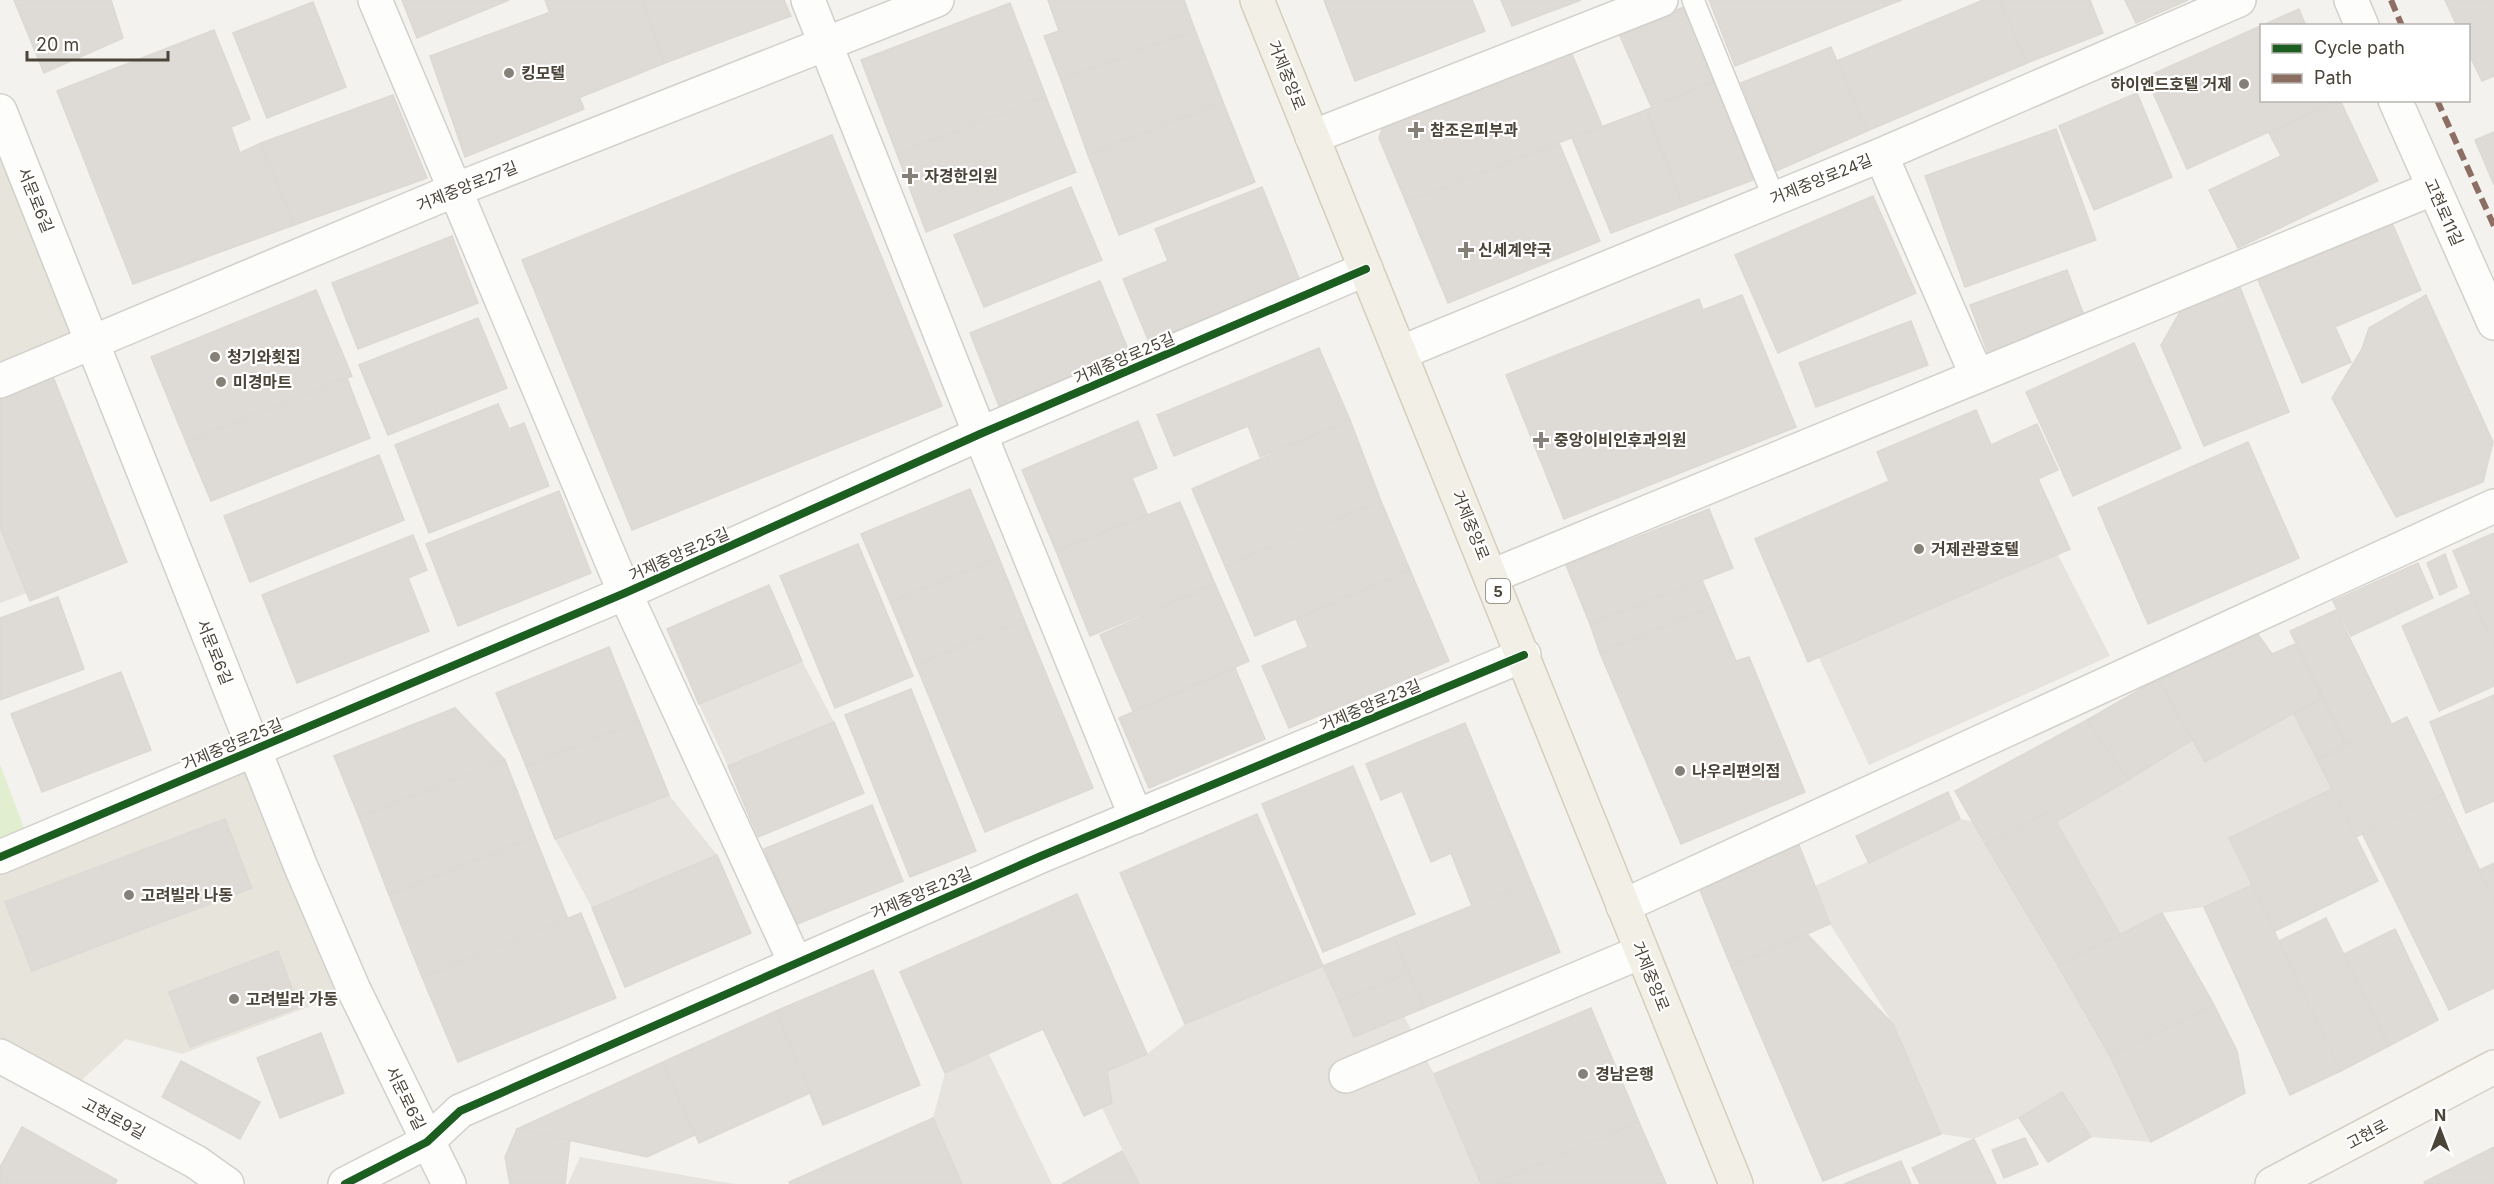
<svg xmlns="http://www.w3.org/2000/svg" width="2494" height="1184" viewBox="0 0 2494 1184" font-family="Inter,'Noto Sans KR',sans-serif">
<style>
.residential{fill:#e7e4dc}
.green{fill:#e1eecf}
.parking{fill:#e6e3df}
.building{fill:#dedbd6;stroke:#dcd9d4;stroke-width:1.5}
.lines{fill:none;stroke-linecap:round;stroke-linejoin:round}
.lane-casing{stroke:#d2d0cb;stroke-width:24}
.street-casing{stroke:#d2d0cb;stroke-width:36}
.secondary-casing{stroke:#d3cfc5;stroke-width:36}
.primary-casing{stroke:#d6cebb;stroke-width:36}
.lane{stroke:#fdfdfc;stroke-width:21}
.street{stroke:#fdfdfc;stroke-width:33}
.secondary{stroke:#f7f6f1;stroke-width:33}
.primary{stroke:#f2efe6;stroke-width:33}
.quiet{stroke:#8d6e63;stroke-width:6;stroke-dasharray:12 6;stroke-linecap:butt}
.cycleway-casing{stroke:#fff;stroke-width:11}
.cycleway{stroke:#1b5e20;stroke-width:8}
.poi-dot{fill:#868178;stroke:#fff;stroke-width:2}
.labels{text-anchor:middle;dominant-baseline:central;stroke-width:4.5;stroke-linejoin:round;paint-order:stroke}
.shield{fill:#fff;stroke:#817c74;stroke-width:1.5}
.shield-label{font-size:15px;font-weight:bold;fill:#4b4439}
.poi-label{font-size:16px;font-weight:bold;fill:#4b4439;stroke:#fff;text-anchor:start}
.street-label{font-size:16px;fill:#4b4439;stroke:#fff}
</style>
<rect width="100%" height="100%" fill="#f4f2ee"/>
<g class="residential">
<path d="M0 115 93 343 0 381Z"/>
<path d="M254 750 354 990 182 1054 126 1039 68 1093 0 1056V857Z"/>
</g>
<path class="green" d="M0 764 30 844 0 857Z"/>
<g class="parking">
<path d="M0 527 27 593 0 603Z"/>
<path d="M2058 555 2110 656 1869 765 1819 658Z"/>
<path d="M802 661 834 722 728 766 699 704Z"/>
<path d="M2294 714 2332 789 2230 838 2252 885 2204 907 2162 913 2120 934 2056 822 2192 740 2205 762Z"/>
<path d="M669 795 717 855 592 908 555 839Z"/>
<path d="M1960 819 1972 821 2110 1056 2151 1142 2091 1137 2062 1092 2019 1118 1974 1139 1941 1134 1893 1024 1830 924 1815 886Z"/>
<path d="M1323 966 1354 1037 1404 1016 1434 1074 1481 1184H1139L1102 1108 1112 1103 1107 1071 1147 1054 1185 1024Z"/>
<path d="M989 1054 1052 1184H962L933 1118 945 1073Z"/>
<path d="M580 1157 734 1184H568Z"/>
</g>
<g class="building">
<path d="M14 0H111L123 38 44 73Z"/>
<path d="M402 0H509L417 38Z"/>
<path d="M545 0H642L665 63 581 97Z"/>
<path d="M642 0H784L791 16 665 63Z"/>
<path d="M1048 0H1184L1195 30 1061 80 1044 36 1059 31Z"/>
<path d="M1324 0H1472L1485 31 1355 81Z"/>
<path d="M1501 0H1581L1512 26Z"/>
<path d="M1709 0H1884L1886 6 1735 66Z"/>
<path d="M1884 0H1902L1886 6Z"/>
<path d="M1983 0H2000L2027 63 1867 131 1837 61Z"/>
<path d="M2000 0H2090L2103 33 2027 63Z"/>
<path d="M2125 0H2188L2136 23Z"/>
<path d="M2445 0H2494V76L2482 81 2468 52V26H2457Z"/>
<path d="M313 2 346 87 267 118 233 33Z"/>
<path d="M1010 3 1046 97 897 154 861 60Z"/>
<path d="M1686 6 1715 81 1651 106 1619 34Z"/>
<path d="M2299 9 2306 26H2262V100H2339L2187 169 2146 77Z"/>
<path d="M548 13 584 109 465 157 430 56Z"/>
<path d="M214 30 250 119 231 127 240 153 261 143 294 225 133 284 57 91Z"/>
<path d="M1195 30 1223 102 1088 155 1061 80Z"/>
<path d="M1569 47 1602 126 1406 202 1379 138 1386 117Z"/>
<path d="M1831 47 1867 131 1776 171 1741 83Z"/>
<path d="M1715 81 1753 180 1683 206 1646 110Z"/>
<path d="M2137 93 2172 177 2094 210 2059 126Z"/>
<path d="M393 95 427 178 294 225 261 143Z"/>
<path d="M1046 97 1076 172 926 232 897 154Z"/>
<path d="M2340 100 2378 181 2238 248 2209 190 2281 156 2269 133Z"/>
<path d="M1223 102 1255 182 1119 235 1088 155Z"/>
<path d="M1646 110 1683 206 1611 233 1572 138Z"/>
<path d="M2056 129 2096 240 1965 287 1925 176Z"/>
<path d="M2494 132V185L2475 140Z"/>
<path d="M832 135 942 406 632 530 522 260Z"/>
<path d="M1559 143 1600 241 1448 303 1406 202Z"/>
<path d="M1071 187 1102 260 984 307 954 235Z"/>
<path d="M1262 187 1300 281 1149 342 1123 279 1168 261 1155 229Z"/>
<path d="M1873 196 1916 293 1778 353 1735 255Z"/>
<path d="M2389 216 2421 290 2335 327 2351 362 2302 383 2255 273Z"/>
<path d="M452 236 478 303 358 349 332 283Z"/>
<path d="M2067 270 2085 318 1988 353 1970 305Z"/>
<path d="M1100 281 1130 354 999 406 970 333Z"/>
<path d="M2238 282 2289 412 2204 446 2161 345 2184 305Z"/>
<path d="M316 290 352 376 186 442 151 357Z"/>
<path d="M1742 295 1796 427 1564 519 1506 375 1699 299 1703 310Z"/>
<path d="M2426 295 2493 442 2483 482 2396 517 2332 398 2362 349 2369 328Z"/>
<path d="M478 318 507 388 388 435 359 365Z"/>
<path d="M1911 321 1928 365 1816 407 1799 363Z"/>
<path d="M2134 343 2181 448 2073 496 2026 392Z"/>
<path d="M1319 348 1350 420 1260 457 1248 426 1174 456 1157 415Z"/>
<path d="M52 374 127 562 30 601 0 527V394Z"/>
<path d="M347 378 370 438 211 501 186 442Z"/>
<path d="M498 404 509 429 524 423 549 486 429 533 395 445Z"/>
<path d="M1976 410 1991 445 2037 424 2058 470 2038 479 2070 549 1808 662 1755 539 1889 481 1877 452Z"/>
<path d="M1350 420 1381 501 1225 566 1192 489Z"/>
<path d="M1138 421 1157 468 1132 478 1147 514 1056 551 1022 470Z"/>
<path d="M2248 442 2299 558 2148 624 2098 508Z"/>
<path d="M379 455 404 520 250 582 224 516Z"/>
<path d="M970 489 999 558 890 602 861 534Z"/>
<path d="M559 491 591 573 458 626 426 544Z"/>
<path d="M1381 501 1410 570 1255 636 1225 566Z"/>
<path d="M1180 502 1215 584 1090 636 1056 551Z"/>
<path d="M1709 509 1733 568 1590 624 1566 565Z"/>
<path d="M2494 533V648L2453 551Z"/>
<path d="M413 535 427 570 408 578 429 631 297 683 262 595Z"/>
<path d="M858 544 913 676 835 708 780 576Z"/>
<path d="M2445 554 2457 587 2440 595 2427 563Z"/>
<path d="M999 558 1024 620 916 665 890 602Z"/>
<path d="M2418 563 2433 598 2351 636 2333 601Z"/>
<path d="M1410 570 1449 661 1289 728 1262 666 1308 647 1296 619Z"/>
<path d="M1702 580 1713 606 1600 653 1590 624Z"/>
<path d="M1215 584 1249 661 1133 711 1100 635Z"/>
<path d="M769 585 802 661 699 704 667 629Z"/>
<path d="M2471 594 2494 648V686L2439 711 2402 626Z"/>
<path d="M58 597 84 669 0 700V618Z"/>
<path d="M1713 606 1736 661 1749 657 1805 792 1681 844 1600 653Z"/>
<path d="M2336 610 2391 723 2346 744 2290 631Z"/>
<path d="M1024 620 1093 788 985 832 916 665Z"/>
<path d="M2254 629 2272 654 2295 644 2322 698 2205 762 2158 679Z"/>
<path d="M609 647 639 721 526 766 496 693Z"/>
<path d="M1235 668 1265 739 1149 788 1119 718Z"/>
<path d="M121 672 151 750 42 792 11 714Z"/>
<path d="M2158 679 2192 740 2128 780 2087 720Z"/>
<path d="M911 689 976 851 910 877 845 715Z"/>
<path d="M2494 695V801L2466 813 2430 722Z"/>
<path d="M2322 698 2346 744 2317 759 2294 714Z"/>
<path d="M455 708 505 760 359 817 334 756Z"/>
<path d="M2407 717 2444 794 2356 837 2317 759Z"/>
<path d="M2087 720 2128 780 2056 822 2050 811 1986 845 1955 791Z"/>
<path d="M639 721 669 795 555 839 526 766Z"/>
<path d="M834 722 864 793 758 837 728 766Z"/>
<path d="M1465 723 1531 882 1472 906 1451 853 1431 862 1402 791 1381 800 1366 764Z"/>
<path d="M505 760 535 837 389 895 359 817Z"/>
<path d="M1353 766 1415 914 1323 952 1262 804Z"/>
<path d="M2332 789 2378 881 2275 931 2229 838Z"/>
<path d="M1948 792 1960 819 1869 863 1856 836Z"/>
<path d="M2444 794 2494 901V988L2449 1010 2362 833Z"/>
<path d="M872 805 903 881 795 925 764 849Z"/>
<path d="M2050 811 2120 934 2058 966 1986 845Z"/>
<path d="M1257 814 1323 966 1185 1024 1120 873Z"/>
<path d="M225 819 252 888 32 971 5 902Z"/>
<path d="M535 837 568 919 422 977 389 895Z"/>
<path d="M1799 845 1830 924 1731 966 1699 888Z"/>
<path d="M717 855 751 933 625 987 592 908Z"/>
<path d="M2494 863V901L2479 870Z"/>
<path d="M1531 882 1560 952 1424 1008 1394 937Z"/>
<path d="M2252 885 2341 1071 2290 1095 2204 907Z"/>
<path d="M1077 894 1147 1054 1107 1071 1112 1103 1084 1116 1043 1029 945 1073 900 972Z"/>
<path d="M581 913 616 998 458 1062 422 977Z"/>
<path d="M2162 913 2214 1005 2110 1056 2058 966Z"/>
<path d="M2326 918 2389 1046 2341 1071 2279 941Z"/>
<path d="M2395 929 2438 1020 2389 1046 2344 954Z"/>
<path d="M1807 934 1893 1024 1941 1134 1823 1181 1731 966Z"/>
<path d="M1394 937 1409 973 1339 1001 1323 966Z"/>
<path d="M278 951 299 1007 190 1047 169 992Z"/>
<path d="M873 970 920 1085 823 1125 776 1011Z"/>
<path d="M1409 973 1424 1008 1354 1037 1339 1001Z"/>
<path d="M2214 1005 2237 1051 2245 1093 2151 1142 2110 1056Z"/>
<path d="M1591 1008 1639 1122 1492 1184H1481L1434 1074Z"/>
<path d="M776 1011 810 1093 699 1143 663 1062Z"/>
<path d="M321 1033 344 1093 280 1118 257 1058Z"/>
<path d="M181 1061 260 1102 240 1139 162 1097Z"/>
<path d="M663 1062 695 1135 647 1157 517 1129Z"/>
<path d="M2062 1092 2091 1137 2048 1162 2019 1118Z"/>
<path d="M933 1118 962 1184H790L789 1182Z"/>
<path d="M1639 1122 1666 1184H1492Z"/>
<path d="M22 1127 117 1180 115 1184H0V1167Z"/>
<path d="M517 1129 570 1140 565 1184H510L505 1157Z"/>
<path d="M2025 1138 2038 1164 2004 1178 1992 1150Z"/>
<path d="M1974 1139 1996 1184H1920L1912 1168Z"/>
<path d="M2494 1147V1184H2425L2424 1182Z"/>
<path d="M1122 1151 1139 1184H1062Z"/>
<path d="M1901 1161 1911 1184H1844Z"/>
</g>
<g class="lines">
<defs>
<path id="lane" d="M1693 0 1774 198"/>
<g id="street">
<path d="M375 0 625 593 795 962"/>
<path d="M808 0 980 434 1136 817"/>
<path d="M2351 0 2362 26"/>
<path d="M2395 100 2494 323"/>
<path d="M0 111 301 867 354 990 449 1184"/>
<path d="M1312 137 1661 0"/>
<path d="M1881 155 1977 376"/>
<path d="M1400 353 1881 155 2239 0"/>
<path d="M0 381 455 190 937 0"/>
<path d="M1492 576 2434 188"/>
<path d="M0 857 625 593 980 434 1366 269"/>
<path d="M1623 906 2494 506"/>
<path d="M0 1056 196 1162 227 1184"/>
<path d="M1346 1076 1641 952"/>
<path d="M345 1184 427 1142 460 1111 1041 856 1524 655"/>
</g>
<path id="secondary" d="M2272 1184 2494 1067"/>
<path id="primary" d="M1257 0 1736 1184"/>
</defs>
<use href="#lane" class="lane-casing"/>
<use href="#street" class="street-casing"/>
<use href="#secondary" class="secondary-casing"/>
<use href="#primary" class="primary-casing"/>
<use href="#lane" class="lane"/>
<use href="#street" class="street"/>
<use href="#secondary" class="secondary"/>
<use href="#primary" class="primary"/>
<g class="quiet">
<path d="M2391 0 2402 26"/>
<path d="M2437 100 2494 226"/>
</g>
<defs>
<g id="cycleway">
<path d="M0 857 625 593 980 434 1366 269"/>
<path d="M345 1184 427 1142 460 1111 1041 856 1524 655"/>
</g>
</defs>
<use href="#cycleway" class="cycleway-casing"/>
<use href="#cycleway" class="cycleway"/>
</g>
<g class="poi-dot">
<circle cx="509" cy="73" r="6"/>
<circle cx="2244" cy="84" r="6"/>
<path d="M1413 121h6v6h6v6h-6v6h-6v-6h-6v-6h6z"/>
<path d="M907 167h6v6h6v6h-6v6h-6v-6h-6v-6h6z"/>
<path d="M1463 241h6v6h6v6h-6v6h-6v-6h-6v-6h6z"/>
<circle cx="215" cy="357" r="6"/>
<circle cx="221" cy="382" r="6"/>
<path d="M1538 431h6v6h6v6h-6v6h-6v-6h-6v-6h6z"/>
<circle cx="1919" cy="549" r="6"/>
<circle cx="1680" cy="771" r="6"/>
<circle cx="129" cy="895" r="6"/>
<circle cx="234" cy="999" r="6"/>
<circle cx="1583" cy="1074" r="6"/>
</g>
<g class="labels">
<rect class="shield" x="1486" y="579" width="24" height="24" rx="4.5"/>
<g class="shield-label">
<text x="1498" y="591">5</text>
</g>
<g class="poi-label">
<text x="521" y="73">킹모텔</text>
<text x="2232" y="84" text-anchor="end">하이엔드호텔 거제</text>
<text x="1430" y="130">참조은피부과</text>
<text x="924" y="176">자경한의원</text>
<text x="1478" y="250">신세계약국</text>
<text x="227" y="357">청기와횟집</text>
<text x="233" y="382">미경마트</text>
<text x="1554" y="440">중앙이비인후과의원</text>
<text x="1931" y="549">거제관광호텔</text>
<text x="1692" y="771">나우리편의점</text>
<text x="141" y="895">고려빌라 나동</text>
<text x="246" y="999">고려빌라 가동</text>
<text x="1595" y="1074">경남은행</text>
</g>
<g class="street-label">
<text transform="translate(1287 75) rotate(68)">거제중앙로</text>
<text transform="translate(1821 179) rotate(-22)">거제중앙로24길</text>
<text transform="translate(467 186) rotate(-22)">거제중앙로27길</text>
<text transform="translate(36 200) rotate(68)">서문로6길</text>
<text transform="translate(2444 212) rotate(66)">고현로11길</text>
<text transform="translate(1124 358) rotate(-23)">거제중앙로25길</text>
<text transform="translate(1471 525) rotate(68)">거제중앙로</text>
<text transform="translate(679 554) rotate(-24)">거제중앙로25길</text>
<text transform="translate(215 652) rotate(68)">서문로6길</text>
<text transform="translate(1370 705) rotate(-23)">거제중앙로23길</text>
<text transform="translate(232 744) rotate(-23)">거제중앙로25길</text>
<text transform="translate(921 893) rotate(-23)">거제중앙로23길</text>
<text transform="translate(1651 976) rotate(68)">거제중앙로</text>
<text transform="translate(406 1098) rotate(64)">서문로6길</text>
<text transform="translate(114 1118) rotate(28)">고현로9길</text>
<text transform="translate(2367 1134) rotate(-28)">고현로</text>
</g>
</g>
<rect x="2260" y="24" width="210" height="78" fill="#ffffff" stroke="#b7b4b0" stroke-width="1.5"/>
<rect x="2272" y="44" width="30" height="9" fill="#1b5e20" stroke="#b7b4b0" stroke-width="1.5"/>
<text x="2314" y="54" font-size="18" fill="#4b4439">Cycle path</text>
<rect x="2272" y="74" width="30" height="9" fill="#8d6e63" stroke="#b7b4b0" stroke-width="1.5"/>
<text x="2314" y="84" font-size="18" fill="#4b4439">Path</text>
<g transform="translate(2440 1130)" stroke="#ffffff" stroke-width="4.5" paint-order="stroke">
<path d="M0-4.5L10 22L0 15L-10 22Z" fill="#4b4439"/>
<text y="-9" font-size="16" font-weight="bold" text-anchor="middle" fill="#4b4439">N</text>
</g>
<path d="M27 51v9h141v-9" fill="none" stroke="#4b4439" stroke-width="3"/>
<text x="36" y="51" font-size="18" fill="#4b4439" stroke="#ffffff" stroke-width="4.5" paint-order="stroke">20 m</text>
</svg>
